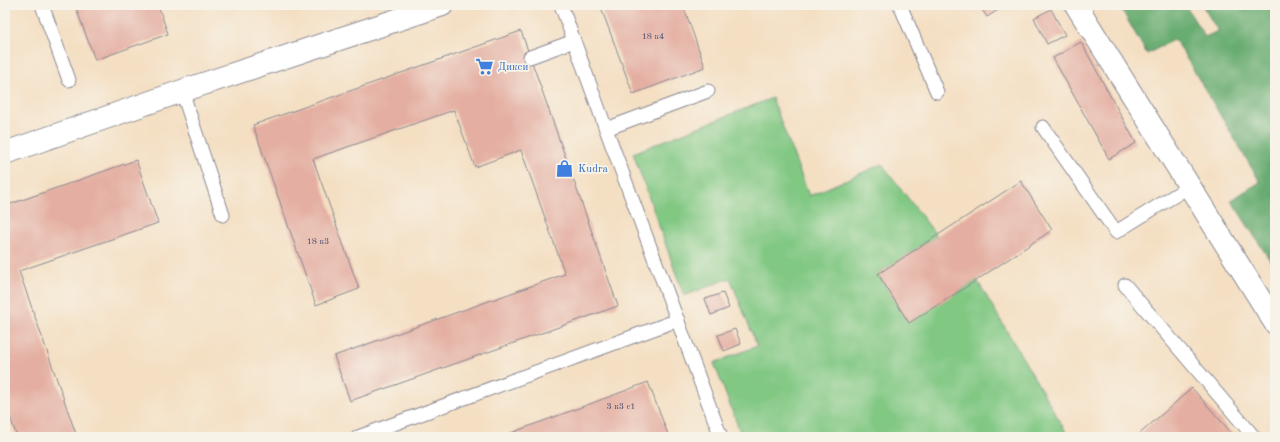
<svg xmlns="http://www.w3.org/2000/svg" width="1280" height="442" viewBox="0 0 1280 442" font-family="'Old Standard TT',serif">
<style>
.green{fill:#81c883;stroke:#4e7c70}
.forest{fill:#68ac71;stroke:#426e68}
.building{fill:#e4afa2}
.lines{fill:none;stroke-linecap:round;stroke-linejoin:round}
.lane-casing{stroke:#888790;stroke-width:15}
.street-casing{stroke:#888790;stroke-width:24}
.lane{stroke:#fff;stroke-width:13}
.street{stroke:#fff;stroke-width:22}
.labels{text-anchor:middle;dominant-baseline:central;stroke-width:3.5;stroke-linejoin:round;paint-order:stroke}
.number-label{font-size:9px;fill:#4d4f6f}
.shop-label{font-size:11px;fill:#366cbe;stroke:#f7f3e8;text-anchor:start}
</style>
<rect width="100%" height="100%" fill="#f7f3e8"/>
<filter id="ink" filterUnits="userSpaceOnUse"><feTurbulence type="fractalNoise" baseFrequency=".025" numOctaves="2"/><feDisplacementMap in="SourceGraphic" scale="8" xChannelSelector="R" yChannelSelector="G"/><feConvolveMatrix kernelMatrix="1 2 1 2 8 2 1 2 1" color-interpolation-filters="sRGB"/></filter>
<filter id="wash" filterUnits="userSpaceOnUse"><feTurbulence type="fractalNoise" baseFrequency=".012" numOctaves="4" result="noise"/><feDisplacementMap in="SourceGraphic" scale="16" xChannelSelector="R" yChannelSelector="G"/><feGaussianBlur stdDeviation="0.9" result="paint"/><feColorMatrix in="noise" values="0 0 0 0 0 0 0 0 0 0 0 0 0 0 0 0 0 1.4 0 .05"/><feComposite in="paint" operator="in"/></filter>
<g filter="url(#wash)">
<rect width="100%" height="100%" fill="#f4dfc3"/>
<path class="green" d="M772 98 809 196 882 164 937 236 878 274 909 322 977 280 1069 437H742L714 363 757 346 730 278 684 296 633 153Z"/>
<path class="forest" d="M1119 5H1185L1205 37 1218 31 1202 5H1272L1275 10V268L1231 200 1260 182 1175 39 1147 54Z"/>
<g id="blocks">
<g class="building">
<path d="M75 5H158L168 34 95 60Z"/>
<path d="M600 5H683L705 67 633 94Z"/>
<path d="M979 5H1006L987 17Z"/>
<path d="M1051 9 1065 35 1047 44 1034 18Z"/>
<path d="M521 31 618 306 350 401 334 356 565 274 521 150 475 167 454 110 313 159 359 289 316 305 253 125Z"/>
<path d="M1081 42 1136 143 1109 159 1053 58Z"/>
<path d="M136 160 158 223 19 271 77 437H17L5 403V206Z"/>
<path d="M1021 181 1052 230 977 280 909 323 878 274Z"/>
<path d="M723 293 729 308 711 315 705 299Z"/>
<path d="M735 329 741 344 724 351 718 335Z"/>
<path d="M648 382 669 437H500L614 395Z"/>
<path d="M1192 388 1235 437H1136Z"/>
</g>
</g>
</g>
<g filter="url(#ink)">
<use href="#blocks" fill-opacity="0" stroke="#888790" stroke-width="1"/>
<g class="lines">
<defs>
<g id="lane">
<path d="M42 5 69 80"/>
<path d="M561 5 606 129 721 437"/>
<path d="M900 5 937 92"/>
<path d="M530 57 574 41"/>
<path d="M182 91 223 215"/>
<path d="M1043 127 1116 232 1190 186"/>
<path d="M606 129 708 91"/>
<path d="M1125 285 1254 437"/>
<path d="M358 437 678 320"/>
</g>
<g id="street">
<path d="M1076 5 1275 323"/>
<path d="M5 153 182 91 442 5"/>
</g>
</defs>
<use href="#lane" class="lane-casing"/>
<use href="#street" class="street-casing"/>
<use href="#lane" class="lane"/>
<use href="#street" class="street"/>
</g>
</g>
<defs>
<symbol id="supermarket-bare" viewBox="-9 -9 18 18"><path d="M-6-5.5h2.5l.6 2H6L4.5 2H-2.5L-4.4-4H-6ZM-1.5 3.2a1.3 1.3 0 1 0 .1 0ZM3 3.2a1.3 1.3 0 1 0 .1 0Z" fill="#3f7fe0" stroke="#f7f3e8" stroke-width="2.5" paint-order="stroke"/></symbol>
<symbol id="shop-bare" viewBox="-9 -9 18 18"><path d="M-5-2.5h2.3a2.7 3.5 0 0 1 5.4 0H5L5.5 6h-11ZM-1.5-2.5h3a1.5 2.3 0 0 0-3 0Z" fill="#3f7fe0" stroke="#f7f3e8" stroke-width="2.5" paint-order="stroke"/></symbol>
</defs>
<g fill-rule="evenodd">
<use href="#supermarket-bare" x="472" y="54" width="25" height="25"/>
<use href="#shop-bare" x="552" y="156" width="25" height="25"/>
</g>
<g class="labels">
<g class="number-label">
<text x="653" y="36">18 к4</text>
<text x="318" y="241">18 к3</text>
<text x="621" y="406">3 к3 с1</text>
</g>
<g class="shop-label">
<text x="498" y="67">Дикси</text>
<text x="578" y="169">Kudra</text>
</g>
</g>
<rect width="1280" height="442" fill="none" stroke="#f7f3e8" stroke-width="20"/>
</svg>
